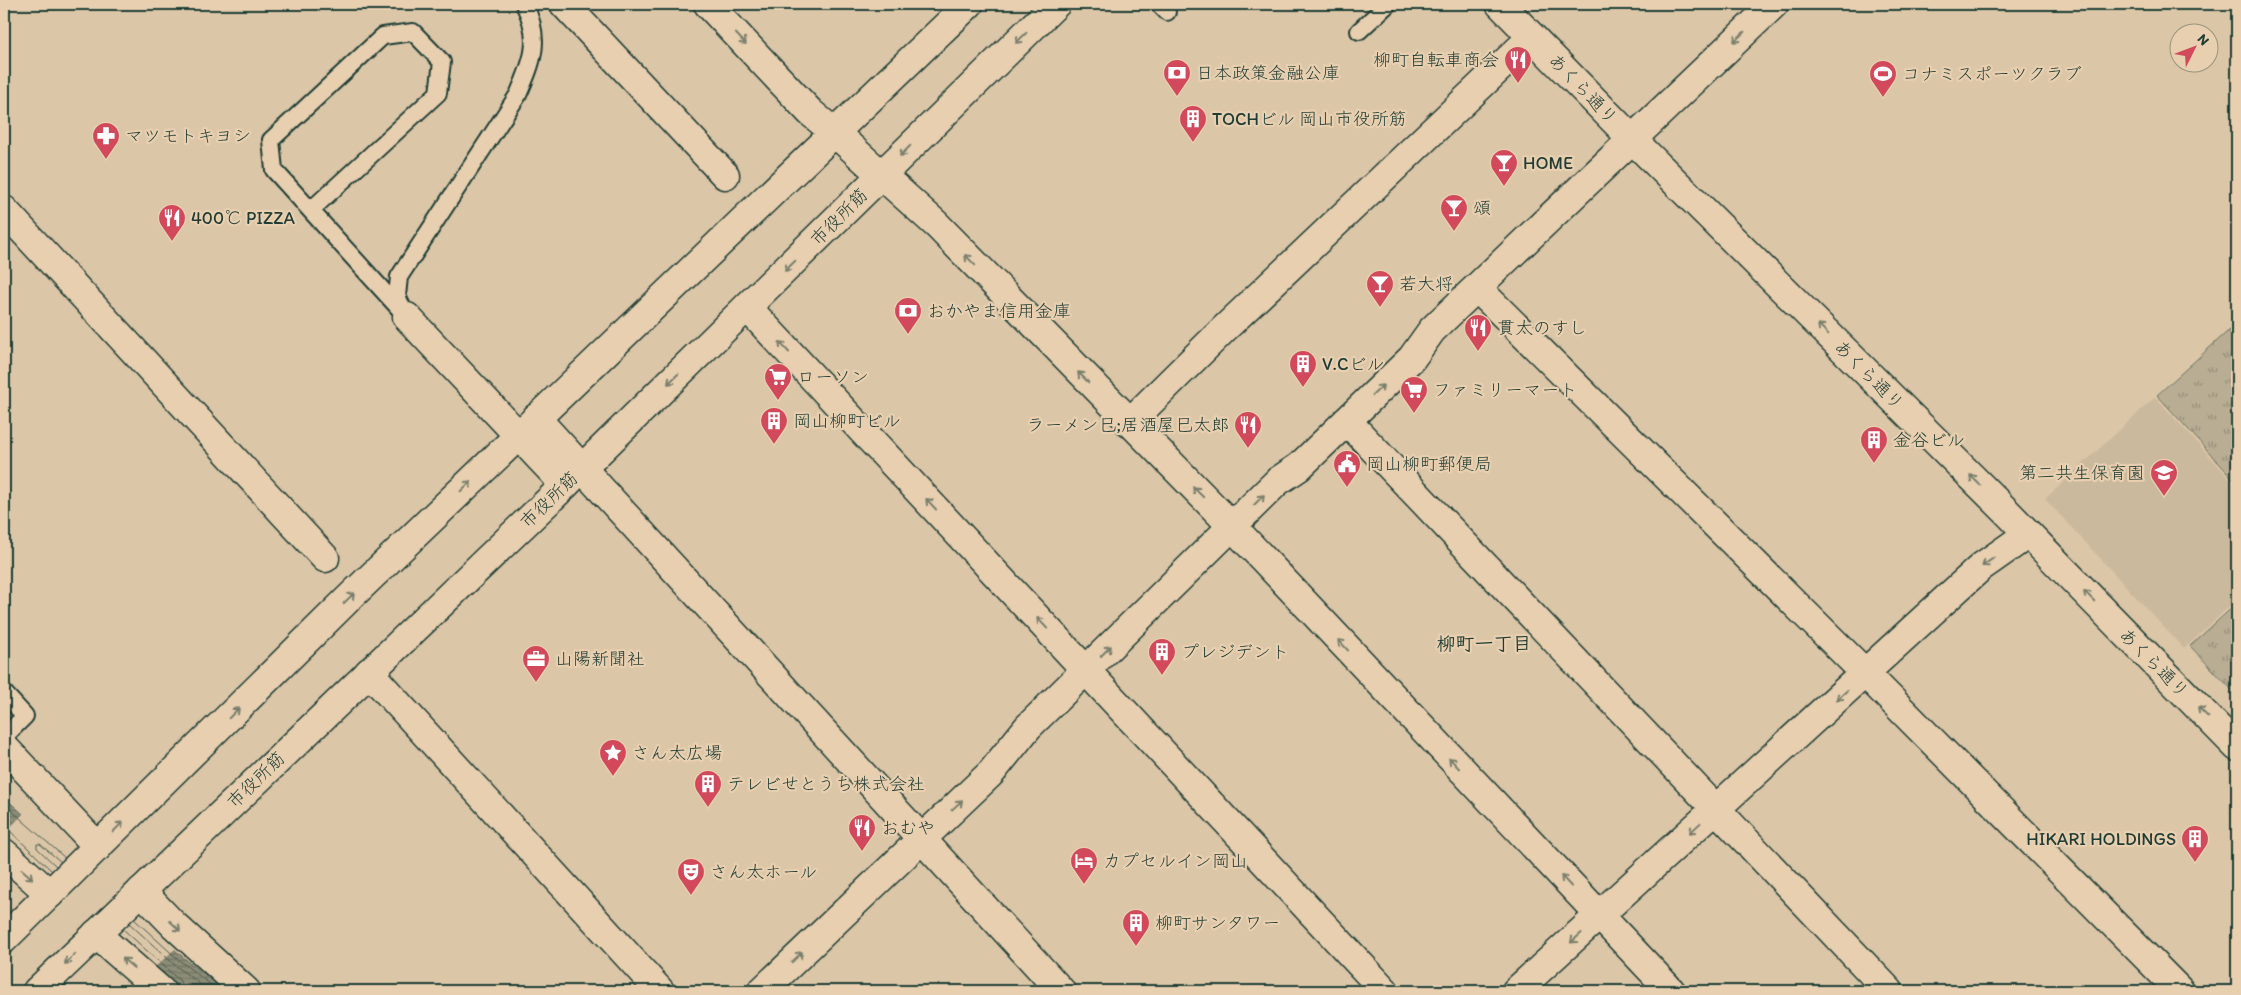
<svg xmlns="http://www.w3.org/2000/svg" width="2241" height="995" viewBox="0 0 2241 995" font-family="Itim,'Klee One',sans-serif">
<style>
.built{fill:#cbb99d}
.grass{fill:url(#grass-tufts);stroke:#6c7564}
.water{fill:url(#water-rules);stroke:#606c5c}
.pier{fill:#dcc6a8}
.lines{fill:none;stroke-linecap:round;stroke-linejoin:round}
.shore{stroke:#4b5d4f;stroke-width:1}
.lane-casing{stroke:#1f3d34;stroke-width:20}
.street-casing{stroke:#1f3d34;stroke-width:31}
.secondary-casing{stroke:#1f3d34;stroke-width:31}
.lane{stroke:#e8cfb0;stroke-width:16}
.street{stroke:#e8cfb0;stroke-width:28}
.secondary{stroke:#e8cfb0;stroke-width:28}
.oneway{stroke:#797f6c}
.labels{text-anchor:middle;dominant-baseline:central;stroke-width:4.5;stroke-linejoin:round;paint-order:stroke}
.poi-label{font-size:18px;fill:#1f3d34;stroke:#e8cfb0;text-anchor:start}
.street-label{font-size:18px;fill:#1f3d34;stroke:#e8cfb0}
.neighbourhood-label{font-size:19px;font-weight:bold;fill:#1f3d34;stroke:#e8cfb0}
</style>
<defs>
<pattern id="grass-tufts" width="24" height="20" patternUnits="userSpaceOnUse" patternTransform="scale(1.25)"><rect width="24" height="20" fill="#b9ad93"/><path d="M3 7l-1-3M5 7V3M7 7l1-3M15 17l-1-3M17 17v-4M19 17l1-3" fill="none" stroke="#968e79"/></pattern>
<pattern id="water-rules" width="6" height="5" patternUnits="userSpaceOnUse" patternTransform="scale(1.25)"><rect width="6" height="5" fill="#8c8c77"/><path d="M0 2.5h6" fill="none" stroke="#727462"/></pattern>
</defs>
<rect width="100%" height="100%" fill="#dcc6a8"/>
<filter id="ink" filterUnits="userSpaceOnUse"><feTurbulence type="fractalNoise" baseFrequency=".02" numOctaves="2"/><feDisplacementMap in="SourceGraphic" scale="10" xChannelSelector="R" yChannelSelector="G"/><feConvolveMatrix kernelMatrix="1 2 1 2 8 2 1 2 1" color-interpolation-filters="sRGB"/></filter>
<g filter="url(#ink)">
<path class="built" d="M2155 397 2237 486V599L2184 649 2045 499Z"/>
<g class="grass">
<path d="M2237 323V483L2157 395Z"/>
<path d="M2237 603V695L2190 646Z"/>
</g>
<path class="water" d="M4 797 183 957 226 991H174L4 832Z"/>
<path class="pier" d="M25 812 101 879 176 948 151 971 4 834Z"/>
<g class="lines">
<g class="shore">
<path d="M4 804 65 858"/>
<path d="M4 829 9 830 52 871"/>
<path d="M56 866 37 848V844H40L61 862"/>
<path d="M134 919 180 961 219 991"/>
<path d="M129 923 176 966 209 991"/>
<path d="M123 929 180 981 183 991"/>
</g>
<defs>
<g id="lane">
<path d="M1159 4 1167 12"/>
<path d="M1359 31 1388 4"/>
<path d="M311 210 438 93 442 62 413 32 383 36 271 140 274 170 407 317"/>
<path d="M403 309 397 296 399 277 518 95C533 61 542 39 524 4"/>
<path d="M4 693 25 716 4 737"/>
</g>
<g id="street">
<path d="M564 4 725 175"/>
<path d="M835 133 937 225 1232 526 1671 991"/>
<path d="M4 210 325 558"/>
<path d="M1477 288 1866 674 2180 991"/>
<path d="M747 307 1385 991"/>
<path d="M407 317 565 485"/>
<path d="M536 418 1061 991"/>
<path d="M1347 421 1889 991"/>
<path d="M1129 423 1224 329 1532 37"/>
<path d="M369 672 660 991"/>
<path d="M4 747 98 847"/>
<path d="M4 853 50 894"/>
<path d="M141 891 174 925 246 991"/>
<path d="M96 934 161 991"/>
<path d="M762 991 991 773 1028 727 1278 481 1299 467 1412 358 1432 330 1774 4"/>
<path d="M1516 991 1981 567 2028 534"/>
</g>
<g id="secondary">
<path d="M708 4 810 112 835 133"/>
<path d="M1500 4 1633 140 2008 513 2237 747"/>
<path d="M4 939 348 599 969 4"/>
<path d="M37 991 565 485 1056 4"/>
</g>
</defs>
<use href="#lane" class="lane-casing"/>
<use href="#street" class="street-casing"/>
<use href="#secondary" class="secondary-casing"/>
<use href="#lane" class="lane"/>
<use href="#street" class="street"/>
<use href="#secondary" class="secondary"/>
</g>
<defs><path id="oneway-shaft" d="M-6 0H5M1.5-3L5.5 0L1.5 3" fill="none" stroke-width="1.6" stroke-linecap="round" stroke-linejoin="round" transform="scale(1.25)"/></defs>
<g class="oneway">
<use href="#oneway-shaft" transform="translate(1739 37) rotate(136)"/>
<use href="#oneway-shaft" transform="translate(1021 38) rotate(136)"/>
<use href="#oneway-shaft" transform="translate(741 39) rotate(47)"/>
<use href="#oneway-shaft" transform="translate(905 151) rotate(135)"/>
<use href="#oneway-shaft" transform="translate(970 260) rotate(-134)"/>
<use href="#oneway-shaft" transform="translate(790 266) rotate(136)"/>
<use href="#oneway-shaft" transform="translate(1823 329) rotate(-135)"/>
<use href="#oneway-shaft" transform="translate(784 347) rotate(-133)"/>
<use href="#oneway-shaft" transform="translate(1083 377) rotate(-135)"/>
<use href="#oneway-shaft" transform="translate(673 379) rotate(136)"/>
<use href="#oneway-shaft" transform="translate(1378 390) rotate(-44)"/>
<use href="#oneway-shaft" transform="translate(1975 480) rotate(-135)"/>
<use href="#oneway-shaft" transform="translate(466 486) rotate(-44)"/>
<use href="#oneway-shaft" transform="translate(1198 492) rotate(-135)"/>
<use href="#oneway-shaft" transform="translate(1259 500) rotate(-45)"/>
<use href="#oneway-shaft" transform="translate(931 504) rotate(-133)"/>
<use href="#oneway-shaft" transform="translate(1988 562) rotate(144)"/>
<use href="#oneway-shaft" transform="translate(2089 596) rotate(-135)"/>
<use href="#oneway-shaft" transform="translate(349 598) rotate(-44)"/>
<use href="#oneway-shaft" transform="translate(1042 623) rotate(-133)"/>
<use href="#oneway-shaft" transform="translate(1343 645) rotate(-133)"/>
<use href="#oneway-shaft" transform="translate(1106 651) rotate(-45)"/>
<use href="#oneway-shaft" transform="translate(1842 695) rotate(138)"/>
<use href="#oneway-shaft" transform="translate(2203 712) rotate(-135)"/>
<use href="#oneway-shaft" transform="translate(234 713) rotate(-45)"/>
<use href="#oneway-shaft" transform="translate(1454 763) rotate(-133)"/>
<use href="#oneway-shaft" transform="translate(957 805) rotate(-43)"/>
<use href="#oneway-shaft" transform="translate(118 827) rotate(-45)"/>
<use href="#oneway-shaft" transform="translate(1695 828) rotate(137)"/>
<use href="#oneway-shaft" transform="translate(27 874) rotate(41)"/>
<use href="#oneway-shaft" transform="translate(1566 881) rotate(-133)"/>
<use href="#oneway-shaft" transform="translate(175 926) rotate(44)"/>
<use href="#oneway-shaft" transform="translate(1576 938) rotate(138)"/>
<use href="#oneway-shaft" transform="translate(797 957) rotate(-44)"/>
<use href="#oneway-shaft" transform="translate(70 959) rotate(136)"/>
<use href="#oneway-shaft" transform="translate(128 963) rotate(-139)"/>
</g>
</g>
<defs>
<symbol id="restaurant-pin" viewBox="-11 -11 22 30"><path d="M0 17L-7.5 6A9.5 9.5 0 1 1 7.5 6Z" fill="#d1495b" stroke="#e8cfb0"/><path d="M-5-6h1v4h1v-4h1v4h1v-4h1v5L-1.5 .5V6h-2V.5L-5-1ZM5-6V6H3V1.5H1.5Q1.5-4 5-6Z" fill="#fff"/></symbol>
<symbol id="bank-pin" viewBox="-11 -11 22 30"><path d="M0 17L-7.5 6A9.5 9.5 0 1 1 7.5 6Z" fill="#d1495b" stroke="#e8cfb0"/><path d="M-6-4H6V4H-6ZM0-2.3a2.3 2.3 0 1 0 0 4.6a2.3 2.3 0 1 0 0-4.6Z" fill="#fff"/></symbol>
<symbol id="stadium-pin" viewBox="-11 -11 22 30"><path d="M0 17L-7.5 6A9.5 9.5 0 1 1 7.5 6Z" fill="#d1495b" stroke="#e8cfb0"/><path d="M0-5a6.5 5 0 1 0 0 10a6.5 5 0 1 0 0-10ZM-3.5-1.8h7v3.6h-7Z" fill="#fff"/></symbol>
<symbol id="building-pin" viewBox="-11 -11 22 30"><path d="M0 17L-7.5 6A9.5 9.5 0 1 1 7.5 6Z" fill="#d1495b" stroke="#e8cfb0"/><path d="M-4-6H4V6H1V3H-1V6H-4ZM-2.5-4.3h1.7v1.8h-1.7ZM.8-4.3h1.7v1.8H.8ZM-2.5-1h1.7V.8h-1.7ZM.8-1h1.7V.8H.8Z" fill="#fff"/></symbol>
<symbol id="pharmacy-pin" viewBox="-11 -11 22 30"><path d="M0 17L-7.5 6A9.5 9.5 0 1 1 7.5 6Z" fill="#d1495b" stroke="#e8cfb0"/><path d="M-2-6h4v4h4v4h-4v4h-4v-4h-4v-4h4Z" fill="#fff"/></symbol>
<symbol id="bar-pin" viewBox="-11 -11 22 30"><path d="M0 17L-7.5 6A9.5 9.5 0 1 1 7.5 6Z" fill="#d1495b" stroke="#e8cfb0"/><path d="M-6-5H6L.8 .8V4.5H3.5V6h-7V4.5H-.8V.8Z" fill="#fff"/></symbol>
<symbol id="supermarket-pin" viewBox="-11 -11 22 30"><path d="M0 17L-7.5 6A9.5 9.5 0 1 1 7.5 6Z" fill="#d1495b" stroke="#e8cfb0"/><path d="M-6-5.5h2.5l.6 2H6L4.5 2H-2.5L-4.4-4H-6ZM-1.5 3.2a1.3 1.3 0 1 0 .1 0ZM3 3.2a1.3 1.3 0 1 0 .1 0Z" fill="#fff"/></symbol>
<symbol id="civic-pin" viewBox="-11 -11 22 30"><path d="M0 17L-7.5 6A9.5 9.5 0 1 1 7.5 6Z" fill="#d1495b" stroke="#e8cfb0"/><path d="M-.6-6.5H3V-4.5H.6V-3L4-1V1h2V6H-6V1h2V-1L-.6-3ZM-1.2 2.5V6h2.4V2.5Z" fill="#fff"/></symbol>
<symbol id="school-pin" viewBox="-11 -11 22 30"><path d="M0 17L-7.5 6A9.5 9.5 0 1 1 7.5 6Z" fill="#d1495b" stroke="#e8cfb0"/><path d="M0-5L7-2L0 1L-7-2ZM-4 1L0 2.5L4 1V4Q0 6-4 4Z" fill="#fff"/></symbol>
<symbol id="office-pin" viewBox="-11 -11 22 30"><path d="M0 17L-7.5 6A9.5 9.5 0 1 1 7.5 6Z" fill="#d1495b" stroke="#e8cfb0"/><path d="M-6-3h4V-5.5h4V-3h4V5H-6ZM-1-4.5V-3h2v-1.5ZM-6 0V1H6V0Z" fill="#fff"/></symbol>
<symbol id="sight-pin" viewBox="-11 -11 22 30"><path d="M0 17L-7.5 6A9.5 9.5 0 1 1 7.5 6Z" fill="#d1495b" stroke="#e8cfb0"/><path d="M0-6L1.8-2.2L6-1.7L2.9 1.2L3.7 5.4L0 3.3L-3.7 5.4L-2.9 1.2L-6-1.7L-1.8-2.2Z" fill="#fff"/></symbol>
<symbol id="hotel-pin" viewBox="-11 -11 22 30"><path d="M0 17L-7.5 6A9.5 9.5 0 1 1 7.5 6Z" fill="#d1495b" stroke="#e8cfb0"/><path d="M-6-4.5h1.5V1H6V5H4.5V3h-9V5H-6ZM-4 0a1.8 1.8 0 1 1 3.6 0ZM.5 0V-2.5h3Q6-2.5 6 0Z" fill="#fff"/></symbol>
<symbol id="theatre-pin" viewBox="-11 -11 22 30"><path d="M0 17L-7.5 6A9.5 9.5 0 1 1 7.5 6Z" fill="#d1495b" stroke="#e8cfb0"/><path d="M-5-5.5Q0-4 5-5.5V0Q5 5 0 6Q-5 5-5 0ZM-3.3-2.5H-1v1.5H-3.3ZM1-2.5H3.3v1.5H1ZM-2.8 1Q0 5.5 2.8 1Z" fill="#fff"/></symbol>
</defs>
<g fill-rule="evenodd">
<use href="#restaurant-pin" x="1502" y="44" width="32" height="43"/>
<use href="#bank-pin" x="1161" y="57" width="32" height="43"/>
<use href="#stadium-pin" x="1867" y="58" width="32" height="43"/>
<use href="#building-pin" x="1177" y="103" width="32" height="43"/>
<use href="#pharmacy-pin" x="90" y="120" width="32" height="43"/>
<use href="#bar-pin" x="1488" y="147" width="32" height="43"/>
<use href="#bar-pin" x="1438" y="192" width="32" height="43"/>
<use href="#restaurant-pin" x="156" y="202" width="32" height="43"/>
<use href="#bar-pin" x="1364" y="268" width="32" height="43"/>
<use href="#bank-pin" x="892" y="295" width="32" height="43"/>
<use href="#restaurant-pin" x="1462" y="312" width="32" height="43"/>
<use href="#building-pin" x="1287" y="348" width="32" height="43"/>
<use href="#supermarket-pin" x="762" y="361" width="32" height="43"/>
<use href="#supermarket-pin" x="1398" y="374" width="32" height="43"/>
<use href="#building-pin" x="758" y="405" width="32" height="43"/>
<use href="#restaurant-pin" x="1232" y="409" width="32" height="43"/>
<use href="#building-pin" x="1858" y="424" width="32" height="43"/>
<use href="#civic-pin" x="1331" y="448" width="32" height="43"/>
<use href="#school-pin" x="2148" y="457" width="32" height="43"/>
<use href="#building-pin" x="1146" y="636" width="32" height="43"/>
<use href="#office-pin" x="520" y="643" width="32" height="43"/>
<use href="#sight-pin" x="597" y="737" width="32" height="43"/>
<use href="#building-pin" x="692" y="768" width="32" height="43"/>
<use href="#restaurant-pin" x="846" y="812" width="32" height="43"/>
<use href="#building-pin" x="2179" y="823" width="32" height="43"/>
<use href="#hotel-pin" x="1068" y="845" width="32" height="43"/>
<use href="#theatre-pin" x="675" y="856" width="32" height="43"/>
<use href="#building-pin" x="1120" y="907" width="32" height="43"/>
</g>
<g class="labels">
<g class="poi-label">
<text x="1499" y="60" text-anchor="end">柳町自転車商会</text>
<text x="1196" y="73">日本政策金融公庫</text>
<text x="1902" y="74">コナミスポーツクラブ</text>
<text x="1212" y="119">TOCHビル 岡山市役所筋</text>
<text x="125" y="136">マツモトキヨシ</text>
<text x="1523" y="163">HOME</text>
<text x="1473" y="208">頌</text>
<text x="191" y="218">400℃ PIZZA</text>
<text x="1399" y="284">若大将</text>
<text x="927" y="311">おかやま信用金庫</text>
<text x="1497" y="328">貫太のすし</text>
<text x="1322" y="364">V.Cビル</text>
<text x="797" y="377">ローソン</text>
<text x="1433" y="390">ファミリーマート</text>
<text x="793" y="421">岡山柳町ビル</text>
<text x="1229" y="425" text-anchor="end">ラーメン巳;居酒屋巳太郎</text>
<text x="1893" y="440">金谷ビル</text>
<text x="1366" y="464">岡山柳町郵便局</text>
<text x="2145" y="473" text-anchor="end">第二共生保育園</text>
<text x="1181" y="652">プレジデント</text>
<text x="555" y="659">山陽新聞社</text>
<text x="632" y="753">さん太広場</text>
<text x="727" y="784">テレビせとうち株式会社</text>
<text x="881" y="828">おむや</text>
<text x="2176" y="839" text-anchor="end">HIKARI HOLDINGS</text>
<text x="1103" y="861">カプセルイン岡山</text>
<text x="710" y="872">さん太ホール</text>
<text x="1155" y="923">柳町サンタワー</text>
</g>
<g class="street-label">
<text transform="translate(1583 89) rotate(46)">あくら通り</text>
<text transform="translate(839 217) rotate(-45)">市役所筋</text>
<text transform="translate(1869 375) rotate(45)">あくら通り</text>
<text transform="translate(549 500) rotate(-44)">市役所筋</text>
<text transform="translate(2154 663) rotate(45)">あくら通り</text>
<text transform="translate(256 780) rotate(-44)">市役所筋</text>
</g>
<g class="neighbourhood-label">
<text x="1484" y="643">柳町一丁目</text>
</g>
</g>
<rect width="2241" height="995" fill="none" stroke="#e8cfb0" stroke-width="20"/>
<rect x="10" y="10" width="2221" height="975" fill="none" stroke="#1f3d34" stroke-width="2" filter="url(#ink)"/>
<g transform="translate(2194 48) rotate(48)"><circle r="24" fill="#e8cfb0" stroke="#98957e"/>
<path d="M0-4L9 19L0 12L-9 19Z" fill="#d1495b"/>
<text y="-8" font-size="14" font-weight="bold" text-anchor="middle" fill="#1f3d34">N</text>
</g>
</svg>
